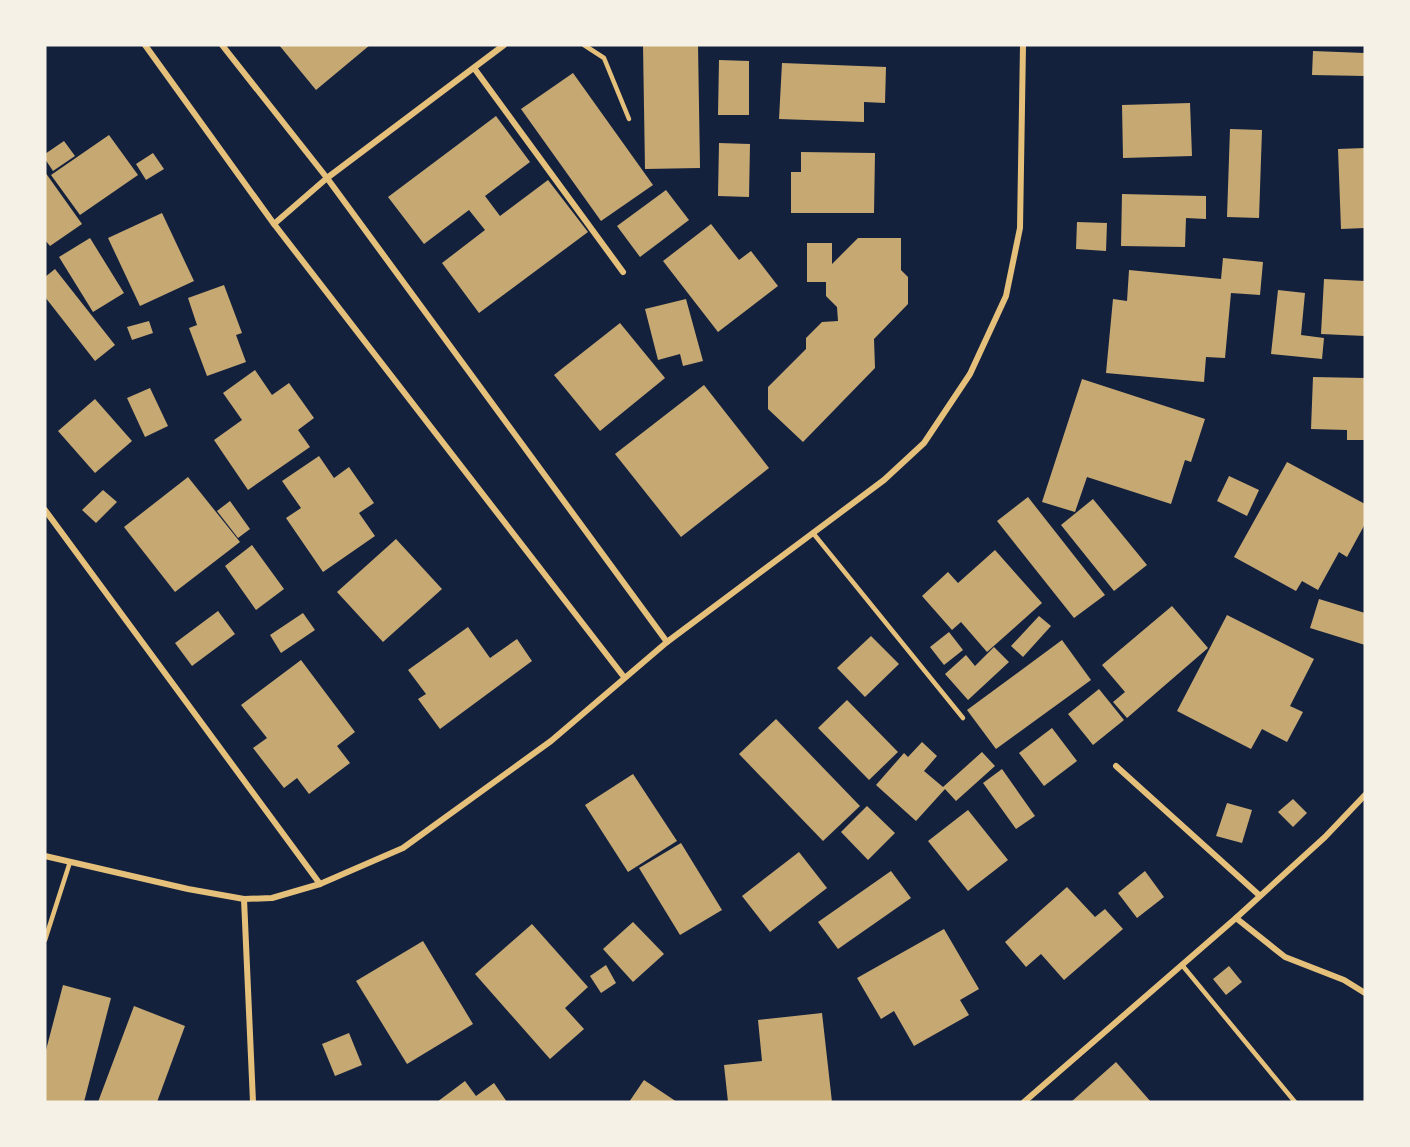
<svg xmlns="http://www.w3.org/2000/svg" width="1410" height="1147" viewBox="0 0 1410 1147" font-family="'Crimson Pro',serif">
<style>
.building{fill:#c6a872}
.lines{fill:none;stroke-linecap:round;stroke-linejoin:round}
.service{stroke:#e5c07b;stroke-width:4.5}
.minor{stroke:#e5c07b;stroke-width:6}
</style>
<rect width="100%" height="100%" fill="#14213d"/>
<g class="building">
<path d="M279 45H370L316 90Z"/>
<path d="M643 45H698L700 168 645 169Z"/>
<path d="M1313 51 1365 53V76L1312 75Z"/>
<path d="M719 60 749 61V115H718Z"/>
<path d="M782 63 886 67 885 103 864 102V122L779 119Z"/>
<path d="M573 73 653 185 601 221 521 109Z"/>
<path d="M1190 103 1192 156 1123 158 1122 105Z"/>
<path d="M496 116 530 162 485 196 500 216 548 180 588 232 479 313 442 263 485 230 469 210 424 244 388 197Z"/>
<path d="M1230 129 1262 130 1259 218 1227 217Z"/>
<path d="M109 135 138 175 80 215 51 175Z"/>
<path d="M64 141 75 156 53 171 45 159V154Z"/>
<path d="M719 143 750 144 749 197 718 196Z"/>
<path d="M1365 148V228L1341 229 1338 149Z"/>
<path d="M801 152 875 153 874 213H791V172H801Z"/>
<path d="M153 153 164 169 146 180 136 164Z"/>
<path d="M45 172 82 224 50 246 45 240Z"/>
<path d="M666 190 689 220 640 257 617 226Z"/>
<path d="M1122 194 1206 196V219L1186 218 1185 247 1121 246Z"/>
<path d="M162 213 194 281 140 306 108 238Z"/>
<path d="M1077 222 1107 223 1106 251 1076 249Z"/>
<path d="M711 224 739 260 751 251 778 286 718 332 663 261Z"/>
<path d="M90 238 124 293 93 312 59 257Z"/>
<path d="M858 238H901V270L908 277V304L874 339 875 368 803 442 768 409V387L806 349V338L822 322 838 321 837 307 826 296V282H807V243H832V264Z"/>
<path d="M1223 258 1263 262 1260 295 1231 293 1225 358 1206 357 1204 382 1106 373 1113 299 1127 301 1129 270 1221 279Z"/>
<path d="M55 269 115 345 95 361 45 297V277Z"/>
<path d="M1324 279 1365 281V336L1321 334Z"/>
<path d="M224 285 242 333 236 335 246 362 207 376 189 328 197 325 188 298Z"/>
<path d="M1278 290 1305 293 1301 335 1324 338 1322 359 1271 354Z"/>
<path d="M686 299 703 361 683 366 680 354 658 360 645 309Z"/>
<path d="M149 321 153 333 132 340 127 327Z"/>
<path d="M620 323 665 378 600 431 554 375Z"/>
<path d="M255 370 272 395 289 383 314 418 298 430 310 447 248 490 214 440 242 420 223 393Z"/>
<path d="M1313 377 1365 378V440H1347V430L1311 429Z"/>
<path d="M1082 379 1205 419 1191 462 1185 460 1171 504 1087 477 1075 512 1042 502Z"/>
<path d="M704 385 769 468 681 537 615 454Z"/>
<path d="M150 388 168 426 145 437 127 398Z"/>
<path d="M95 399 132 441 95 473 58 431Z"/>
<path d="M319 456 334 478 349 467 374 503 359 513 375 536 323 572 286 518 301 508 282 481Z"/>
<path d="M1287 462 1365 504V524L1347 557 1339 552 1318 590 1302 581 1296 591 1234 557Z"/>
<path d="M1229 476 1259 490 1247 516 1217 501Z"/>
<path d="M188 477 240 542 175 592 124 527Z"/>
<path d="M103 490 117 502 96 523 82 510Z"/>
<path d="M1028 497 1105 595 1074 618 997 521Z"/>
<path d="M1093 499 1147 565 1114 591 1061 525Z"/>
<path d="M230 501 250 529 238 538 217 511Z"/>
<path d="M396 539 442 589 383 642 337 592Z"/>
<path d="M252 545 284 589 256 610 225 566Z"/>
<path d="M995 550 1042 603 987 652 961 622 952 630 922 596 948 572 958 583Z"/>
<path d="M1319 599 1365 613V645L1310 628Z"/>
<path d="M1172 606 1208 648 1127 718 1113 702 1125 692 1102 665Z"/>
<path d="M218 611 235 634 192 666 175 643Z"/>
<path d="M303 613 315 630 281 653 270 635Z"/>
<path d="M1227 615 1314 659 1290 706 1303 712 1287 742 1262 729 1251 749 1177 711Z"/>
<path d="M1039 616 1051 626 1023 657 1011 646Z"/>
<path d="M468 627 490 658 517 639 532 661 440 729 418 699 426 694 408 670Z"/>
<path d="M949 632 963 650 944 665 930 647Z"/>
<path d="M871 636 899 664 865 697 837 668Z"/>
<path d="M1062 640 1091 680 996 749 967 710Z"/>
<path d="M994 647 1009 662 968 700 945 674 966 655 975 666Z"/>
<path d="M301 660 355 732 337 746 350 763 309 794 297 778 284 788 253 748 267 738 241 705Z"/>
<path d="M1099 689 1124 720 1093 745 1068 714Z"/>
<path d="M847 700 898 752 869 780 818 728Z"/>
<path d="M776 719 860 806 823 841 739 754Z"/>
<path d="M1052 728 1077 761 1044 786 1019 753Z"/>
<path d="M922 742 937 756 924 771 943 787 982 752 995 766 956 801 945 789 916 821 876 785 904 753 908 757Z"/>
<path d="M1002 769 1035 816 1016 829 983 783Z"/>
<path d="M633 774 677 841 628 872 585 805Z"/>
<path d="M1293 799 1307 813 1293 827 1278 812Z"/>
<path d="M1227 803 1252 810 1242 843 1216 836Z"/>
<path d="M867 806 895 833 868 860 841 832Z"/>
<path d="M968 810 1008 860 968 891 928 841Z"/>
<path d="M681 843 722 910 680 935 639 868Z"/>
<path d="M799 852 827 888 770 932 742 896Z"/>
<path d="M891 871 911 898 838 949 818 922Z"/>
<path d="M1145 871 1164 897 1137 918 1118 893Z"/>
<path d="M1067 887 1095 917 1105 909 1123 929 1064 980 1041 954 1026 967 1005 942Z"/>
<path d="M633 922 664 954 633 982 603 949Z"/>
<path d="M532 924 588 987 565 1008 584 1029 550 1059 475 974Z"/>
<path d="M944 929 979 989 960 1000 969 1015 914 1046 894 1011 881 1019 857 978Z"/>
<path d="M423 941 473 1024 407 1064 356 981Z"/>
<path d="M606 965 616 983 601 993 590 976Z"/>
<path d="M1229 966 1242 982 1226 995 1213 979Z"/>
<path d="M63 985 111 998 84 1102H45V1054Z"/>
<path d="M134 1006 185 1026 157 1102H98Z"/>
<path d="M822 1013 832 1102H728L724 1065 762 1061 758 1020Z"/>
<path d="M349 1033 362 1065 335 1076 322 1044Z"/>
<path d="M1116 1062 1151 1102H1071Z"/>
<path d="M644 1080 677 1102H629Z"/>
<path d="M465 1081 476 1096 494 1083 507 1102H437Z"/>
</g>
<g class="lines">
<g class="service">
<path d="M584 45 604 58 629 119"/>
<path d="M813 533 963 718"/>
<path d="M45 940 70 862"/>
<path d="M1182 965 1295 1102"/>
</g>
<g class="minor">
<path d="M145 45 274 224 624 677"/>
<path d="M222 45 327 178 667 642"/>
<path d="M474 68 623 272"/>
<path d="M274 224 327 178 504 45"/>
<path d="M45 510 320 884"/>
<path d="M1116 766 1259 895"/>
<path d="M45 856 188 889 244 899 272 898 320 884 403 848 551 741 667 642 884 480 924 443 970 374 1006 296 1020 228 1023 45"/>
<path d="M244 899 253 1102"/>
<path d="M1236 918 1285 957 1344 980 1365 993"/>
<path d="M1024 1102 1236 918 1325 837 1365 795"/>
</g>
</g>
<rect width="1410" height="1147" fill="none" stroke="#f6f1e7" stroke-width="93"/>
</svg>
